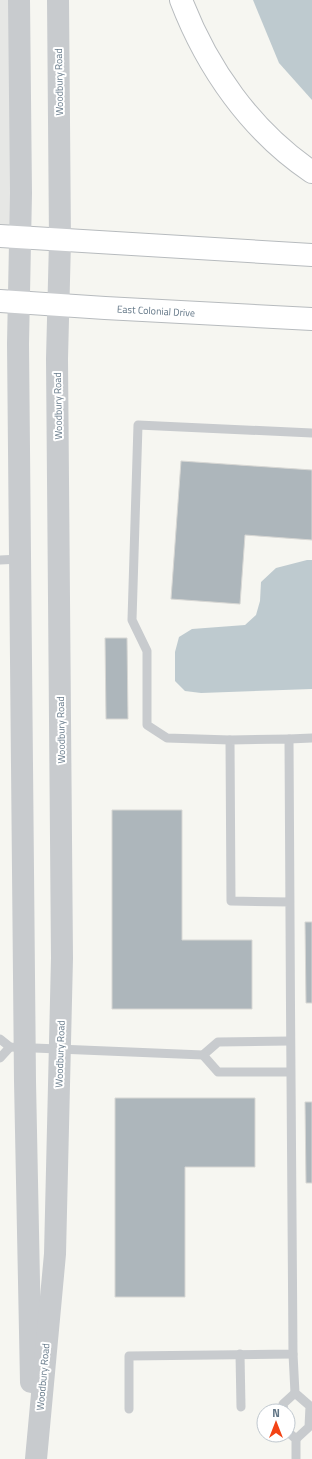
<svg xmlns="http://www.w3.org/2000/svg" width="312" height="1459" viewBox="0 0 312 1459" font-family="'Titillium Web',sans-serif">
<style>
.built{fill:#e6e7e5}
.water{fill:#becacf}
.building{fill:#adb6bb;stroke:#d7d7d4}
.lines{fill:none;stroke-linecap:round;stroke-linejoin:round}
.trunk-casing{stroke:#b7bbbe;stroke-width:24}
.motorway-casing{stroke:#b7bbbe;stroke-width:24}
.service{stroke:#c8cbce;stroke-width:9}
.tertiary{stroke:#c8cbce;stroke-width:22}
.trunk{stroke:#fff;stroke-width:22}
.motorway{stroke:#fff;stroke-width:22}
.labels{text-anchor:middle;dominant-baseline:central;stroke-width:4;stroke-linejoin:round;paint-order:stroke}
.street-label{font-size:10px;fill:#627686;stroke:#fff}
</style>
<rect width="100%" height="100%" fill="#f6f6f1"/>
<path class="built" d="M0 0H11L13 230 0 229Z"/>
<g class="water">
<path d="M253 0H312V100L279 63Z"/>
<path d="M307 560H312V689L201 693 185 691 175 681V652L179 637 192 629 245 625 256 615 260 601 261 582 276 568Z"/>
</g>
<g class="building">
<path d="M181 461 312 470V540L245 535 240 604 171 599Z"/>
<path d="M105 638H127L128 719H106Z"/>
<path d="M112 810H182V940H252V1009H112Z"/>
<path d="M305 922H312V1003H306Z"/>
<path d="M115 1098H255V1167H185V1297H115Z"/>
<path d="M305 1102H312V1183H306Z"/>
</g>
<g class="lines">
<defs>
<g id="trunk">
<path d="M0 236 312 255"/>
<path d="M0 301 105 308 312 319"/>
</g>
<path id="motorway" d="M181 0C207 68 251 131 312 172"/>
</defs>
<use href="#trunk" class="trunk-casing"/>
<use href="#motorway" class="motorway-casing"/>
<g class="service">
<path d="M0 560 20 559"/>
<path d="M289 739 312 738"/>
<path d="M230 740 167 738 147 725V651L132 620 138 425 312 433"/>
<path d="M0 1039 10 1047 203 1055 218 1042 289 1041"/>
<path d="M203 1055 218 1072H289"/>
<path d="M0 1058 10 1047"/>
<path d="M240 1354 241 1407"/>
<path d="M293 1354 295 1393 310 1406 309 1427 296 1439"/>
<path d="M129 1409V1356L293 1354C290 1149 291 944 289 739L230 740 231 901 290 902"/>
<path d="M284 1411 283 1404 295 1393"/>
<path d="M288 1432 296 1439V1459"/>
</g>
<g class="tertiary">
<path d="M19 0 21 193 18 344 25 1081 31 1382"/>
<path d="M36 1459 55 1254 62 958 57 359 60 241 58 0"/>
</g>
<use href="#trunk" class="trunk"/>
<use href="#motorway" class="motorway"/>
</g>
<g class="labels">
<g class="street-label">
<text transform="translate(59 82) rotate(-91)">Woodbury Road</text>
<text transform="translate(156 311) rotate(3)">East Colonial Drive</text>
<text transform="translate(58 406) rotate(-91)">Woodbury Road</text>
<text transform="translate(61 730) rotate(-91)">Woodbury Road</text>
<text transform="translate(60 1054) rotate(-88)">Woodbury Road</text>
<text transform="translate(43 1377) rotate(-85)">Woodbury Road</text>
</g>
</g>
<g transform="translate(276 1423)"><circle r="19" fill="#ffffff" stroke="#c0c8cf"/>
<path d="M0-3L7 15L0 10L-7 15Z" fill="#f34314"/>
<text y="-6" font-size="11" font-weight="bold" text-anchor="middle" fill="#627686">N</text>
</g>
</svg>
